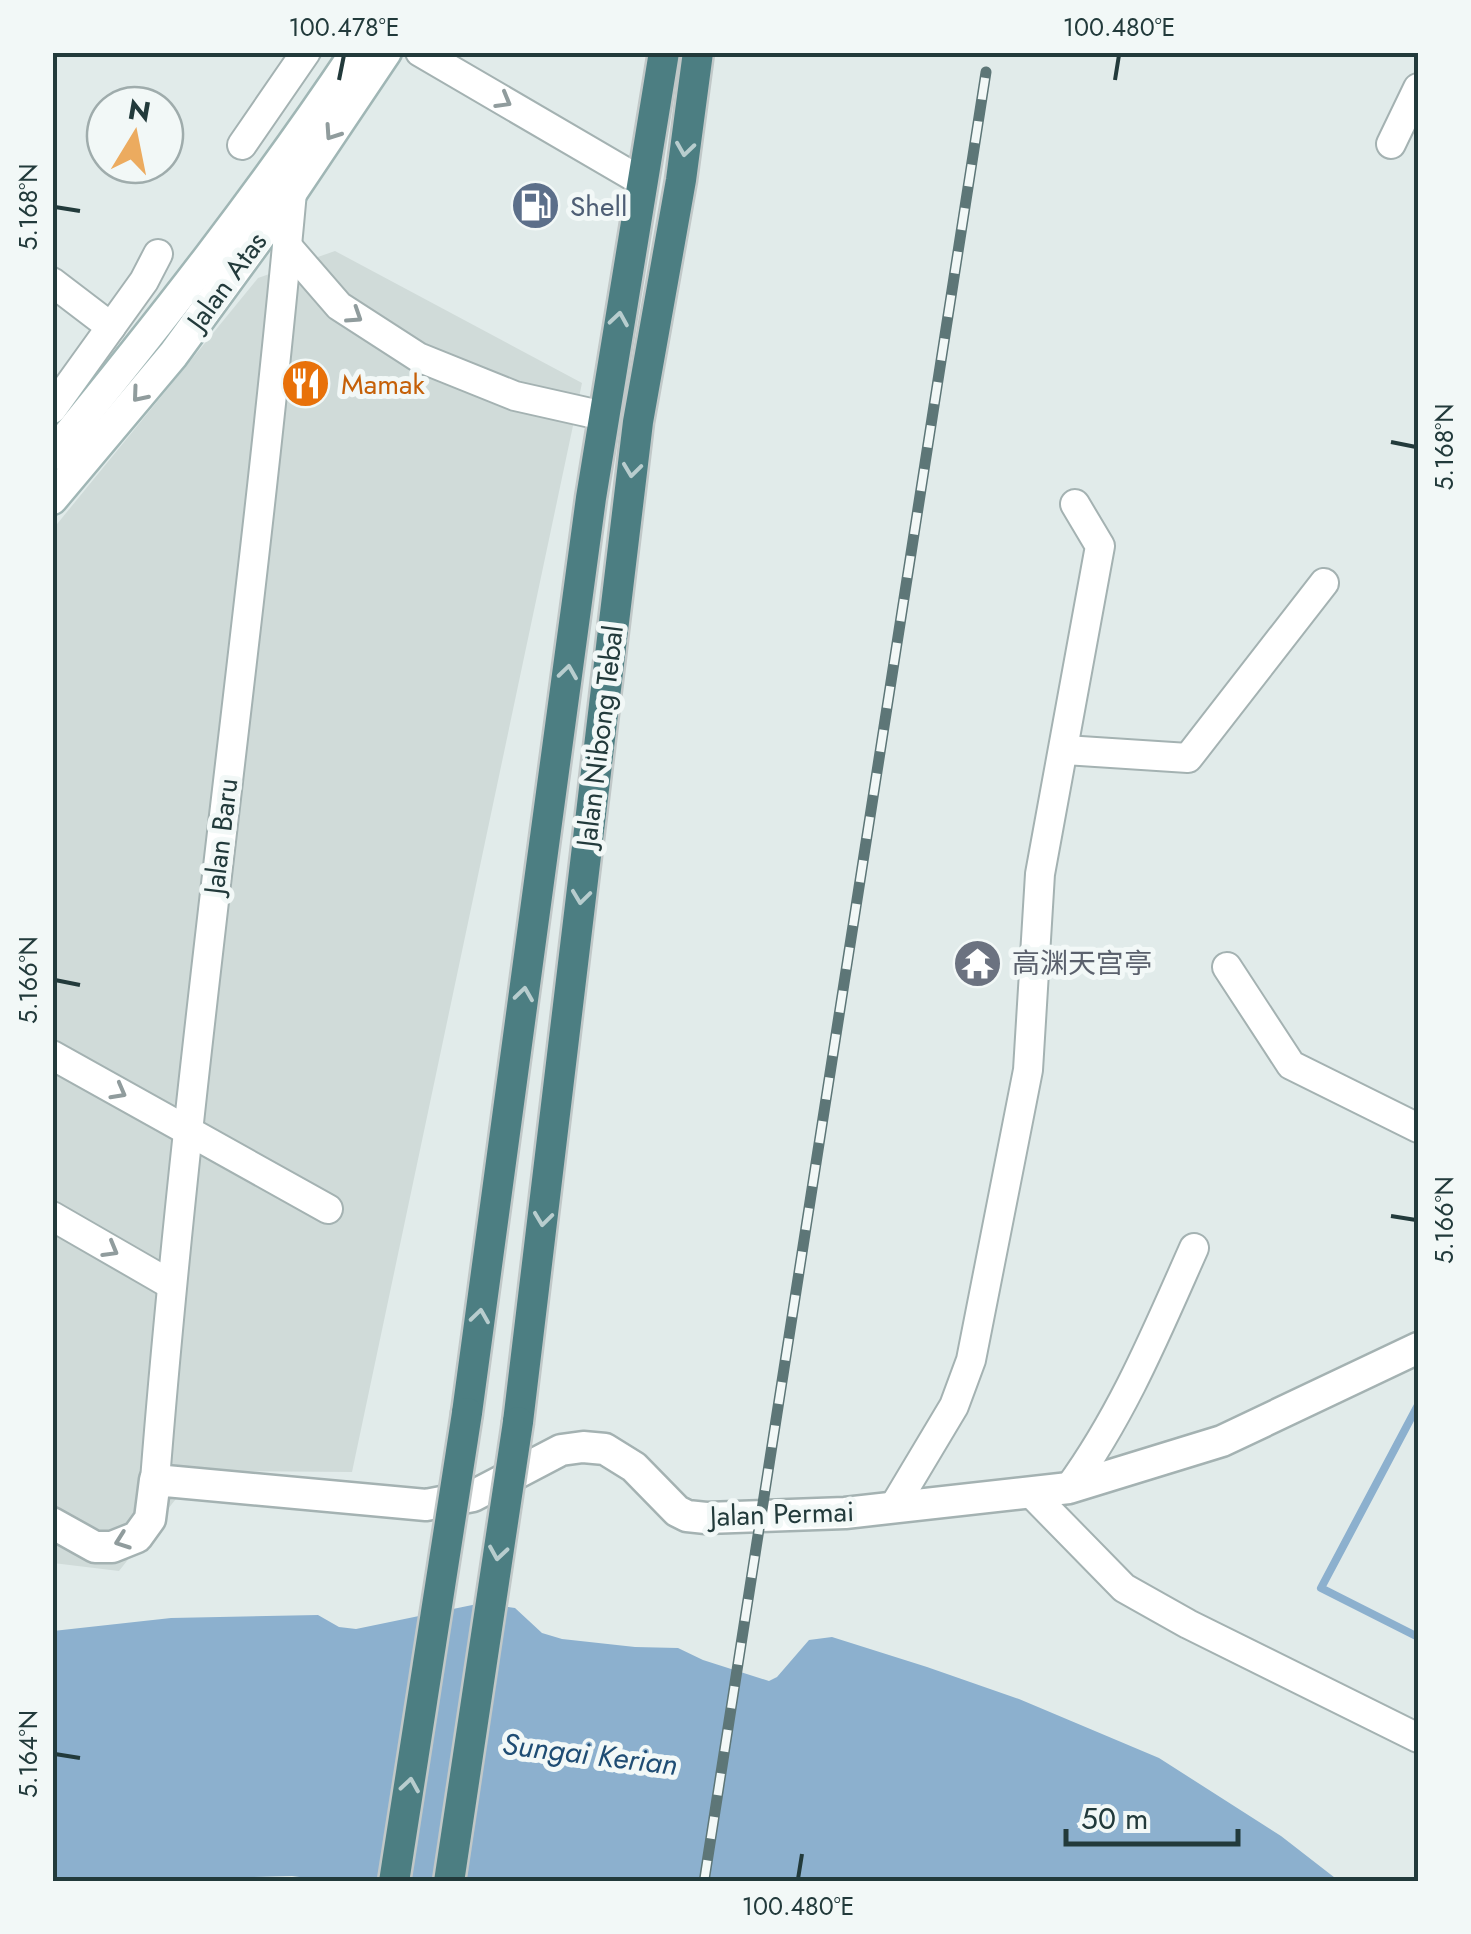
<svg xmlns="http://www.w3.org/2000/svg" width="1471" height="1934" viewBox="0 0 1471 1934" font-family="Jost,'Noto Sans SC',sans-serif">
<style>
.built{fill:#d0dbd9}
.water{fill:#8cb0ce}
.lines{fill:none;stroke-linecap:round;stroke-linejoin:round}
.stream{stroke:#8cb0ce;stroke-width:8}
.minor-casing{stroke:#a4b2b2;stroke-width:32}
.tertiary-casing{stroke:#a4b2b2;stroke-width:35}
.secondary-casing{stroke:#a0b6b5;stroke-width:35}
.trunk-casing{stroke:#c1c8c8;stroke-width:35}
.minor{stroke:#fff;stroke-width:28}
.tertiary{stroke:#fff;stroke-width:30}
.secondary{stroke:#fff;stroke-width:30}
.trunk{stroke:#4c7e82;stroke-width:30}
.rail-casing{stroke:#5d7677;stroke-width:11}
.rail{stroke:#f2f8f7;stroke-width:8;stroke-dasharray:22;stroke-linecap:butt}
.trunk-bridge-casing{stroke:#c1c8c8;stroke-width:35;stroke-linecap:butt}
.trunk-bridge{stroke:#4c7e82;stroke-width:30}
.oneway{stroke:#909c9d}
.oneway2{stroke:#b8cdce}
.ticks{fill:none;stroke:#223a3b;stroke-width:4}
.labels{text-anchor:middle;dominant-baseline:central;stroke-width:10;stroke-linejoin:round;paint-order:stroke}
.service-label{font-size:28px;fill:#4e5e75;stroke:#f2f8f7;text-anchor:start}
.street-label{font-size:28px;fill:#223a3b;stroke:#f2f8f7}
.food-label{font-size:28px;fill:#c56008;stroke:#f2f8f7;text-anchor:start}
.worship-label{font-size:28px;fill:#5b616d;stroke:#f2f8f7;text-anchor:start}
.water-label{font-size:30px;font-style:italic;fill:#1f4d74;stroke:#f2f8f7}
.neatline{fill:none;stroke:#223a3b;stroke-width:4}
.ticks-label{font-size:25px;text-anchor:middle;fill:#223a3b}
</style>
<rect width="100%" height="100%" fill="#e1ebea"/>
<path class="built" d="M335 251 582 383 352 1472 198 1471 119 1571 53 1563V529L258 278Z"/>
<path class="water" d="M482 1603 515 1608 542 1633 562 1639 635 1647 678 1648 703 1660 769 1681 777 1677 809 1640 832 1637 927 1667 1019 1699 1159 1758 1281 1836 1339 1881 338 1882 292 1876 53 1882V1631L171 1618 318 1615 339 1627 356 1629Z"/>
<g class="lines">
<path class="stream" d="M1418 1405 1321 1588 1418 1637"/>
<defs>
<g id="minor">
<path d="M420 52 641 181"/>
<path d="M1391 144 1418 88"/>
<path d="M242 145 306 52"/>
<path d="M287 246 339 306 418 357 515 396 604 416"/>
<path d="M52 282 111 327"/>
<path d="M52 409 144 281 158 254"/>
<path d="M1065 750 1188 758 1324 583"/>
<path d="M1227 967 1291 1065 1418 1128"/>
<path d="M52 1055 328 1209"/>
<path d="M52 1216 170 1284"/>
<path d="M155 1480C189 1049 253 622 292 192"/>
<path d="M1069 1488C1123 1414 1157 1331 1194 1248"/>
<path d="M1031 1493 1124 1588 1188 1624 1418 1738"/>
<path d="M893 1508 954 1406 971 1360 1028 1070 1040 874 1100 546 1075 504"/>
</g>
<path id="tertiary" d="M52 1523 95 1547H112L137 1537 150 1519 155 1480 426 1505 473 1496 561 1450 583 1447 605 1449 634 1467 677 1511 687 1516 706 1518 845 1513 1069 1488 1222 1441 1418 1348"/>
<g id="secondary">
<path d="M52 455C159 324 262 193 356 52"/>
<path d="M52 499 173 355 292 192 386 52"/>
</g>
<g id="trunk">
<path d="M467 1413 591 498 664 52"/>
<path d="M518 1422 638 422 681 180 698 52"/>
</g>
</defs>
<use href="#minor" class="minor-casing"/>
<use href="#tertiary" class="tertiary-casing"/>
<use href="#secondary" class="secondary-casing"/>
<use href="#trunk" class="trunk-casing"/>
<use href="#minor" class="minor"/>
<use href="#tertiary" class="tertiary"/>
<use href="#secondary" class="secondary"/>
<use href="#trunk" class="trunk"/>
<defs>
<path id="rail" d="M704 1882 986 72"/>
</defs>
<use href="#rail" class="rail-casing"/>
<use href="#rail" class="rail"/>
<defs>
<g id="trunk-bridge">
<path d="M394 1882 467 1413"/>
<path d="M449 1882 518 1422"/>
</g>
</defs>
<use href="#trunk-bridge" class="trunk-bridge-casing"/>
<use href="#trunk-bridge" class="trunk-bridge"/>
</g>
<defs><path id="oneway-chevron" d="M-2-3.5L2.5 0L-2 3.5" fill="none" stroke-width="1.6" stroke-linecap="round" stroke-linejoin="round" transform="scale(2.5)"/></defs>
<g class="oneway">
<use href="#oneway-chevron" transform="translate(504 101) rotate(30)"/>
<use href="#oneway-chevron" transform="translate(332 133) rotate(124)"/>
<use href="#oneway-chevron" transform="translate(355 316) rotate(33)"/>
<use href="#oneway-chevron" transform="translate(139 395) rotate(130)"/>
<use href="#oneway-chevron" transform="translate(119 1092) rotate(29)"/>
<use href="#oneway-chevron" transform="translate(111 1250) rotate(30)"/>
<use href="#oneway-chevron" transform="translate(122 1541) rotate(160)"/>
</g>
<g class="oneway2">
<use href="#oneway-chevron" transform="translate(685 149) rotate(98)"/>
<use href="#oneway-chevron" transform="translate(619 319) rotate(-81)"/>
<use href="#oneway-chevron" transform="translate(632 470) rotate(97)"/>
<use href="#oneway-chevron" transform="translate(568 672) rotate(-82)"/>
<use href="#oneway-chevron" transform="translate(581 897) rotate(97)"/>
<use href="#oneway-chevron" transform="translate(524 994) rotate(-82)"/>
<use href="#oneway-chevron" transform="translate(543 1219) rotate(97)"/>
<use href="#oneway-chevron" transform="translate(480 1316) rotate(-82)"/>
<use href="#oneway-chevron" transform="translate(498 1553) rotate(99)"/>
<use href="#oneway-chevron" transform="translate(410 1785) rotate(-81)"/>
</g>
<path class="ticks" d="M339 80 344 55M1115 80 1119 55M55 207 80 211M1391 442 1416 447M55 980 80 985M1391 1216 1416 1220M55 1754 80 1758M798 1879 802 1854"/>
<defs>
<symbol id="fuel-disc" viewBox="-11 -11 22 22"><circle r="9.5" fill="#5c6f8a" stroke="#f2f8f7"/><path d="M-5.5-6h7V0h2V4h1.3V-2.5L3-4.5l.8-.8L6-3V5H2.5V1h-1V6h-7ZM-4.2-4.7v3.2H.2V-4.7Z" fill="#fff"/></symbol>
<symbol id="restaurant-disc" viewBox="-11 -11 22 22"><circle r="9.5" fill="#e8710a" stroke="#f2f8f7"/><path d="M-5-6h1v4h1v-4h1v4h1v-4h1v5L-1.5 .5V6h-2V.5L-5-1ZM5-6V6H3V1.5H1.5Q1.5-4 5-6Z" fill="#fff"/></symbol>
<symbol id="temple-disc" viewBox="-11 -11 22 22"><circle r="9.5" fill="#6b7280" stroke="#f2f8f7"/><path d="M0-6L5-2H3V0L6.5 2.5H4V6H1.5V3h-3V6H-4V2.5H-6.5L-3 0V-2H-5Z" fill="#fff"/></symbol>
</defs>
<g fill-rule="evenodd">
<use href="#fuel-disc" x="508" y="178" width="55" height="55"/>
<use href="#restaurant-disc" x="278" y="356" width="55" height="55"/>
<use href="#temple-disc" x="950" y="936" width="55" height="55"/>
</g>
<g class="labels">
<g class="service-label">
<text x="570" y="206">Shell</text>
</g>
<g class="street-label">
<text transform="translate(227 281) rotate(-54)">Jalan Atas</text>
<text transform="translate(600 736) rotate(-83)">Jalan Nibong Tebal</text>
<text transform="translate(221 836) rotate(-83)">Jalan Baru</text>
<text transform="translate(782 1514) rotate(-2)">Jalan Permai</text>
</g>
<g class="food-label">
<text x="341" y="384">Mamak</text>
</g>
<g class="worship-label">
<text x="1012" y="963">高渊天宫亭</text>
</g>
<g class="water-label">
<text transform="translate(590 1754) rotate(7)">Sungai Kerian</text>
</g>
</g>
<rect width="1471" height="1934" fill="none" stroke="#f2f8f7" stroke-width="110"/>
<g transform="translate(135 135) rotate(10)"><circle r="48" fill="#f2f8f7" stroke="#9facac" stroke-width="2.5"/>
<path d="M0-8L18 38L0 25L-18 38Z" fill="#ecab5f"/>
<text y="-15" font-size="28" font-weight="bold" text-anchor="middle" fill="#223a3b">N</text>
</g>
<path d="M1066 1829v15h172v-15" fill="none" stroke="#223a3b" stroke-width="5"/>
<text x="1081" y="1829" font-size="30" fill="#223a3b" stroke="#f2f8f7" stroke-width="8" paint-order="stroke">50 m</text>
<rect x="55" y="55" width="1361" height="1824" class="neatline"/>
<g class="ticks-label">
<text x="344" y="36">100.478°E</text>
<text x="1119" y="36">100.480°E</text>
<text transform="translate(28 207) rotate(-90)" y="9">5.168°N</text>
<text transform="translate(1444 447) rotate(-90)" y="9">5.168°N</text>
<text transform="translate(28 980) rotate(-90)" y="9">5.166°N</text>
<text transform="translate(1444 1220) rotate(-90)" y="9">5.166°N</text>
<text transform="translate(28 1754) rotate(-90)" y="9">5.164°N</text>
<text x="798" y="1915">100.480°E</text>
</g>
</svg>
